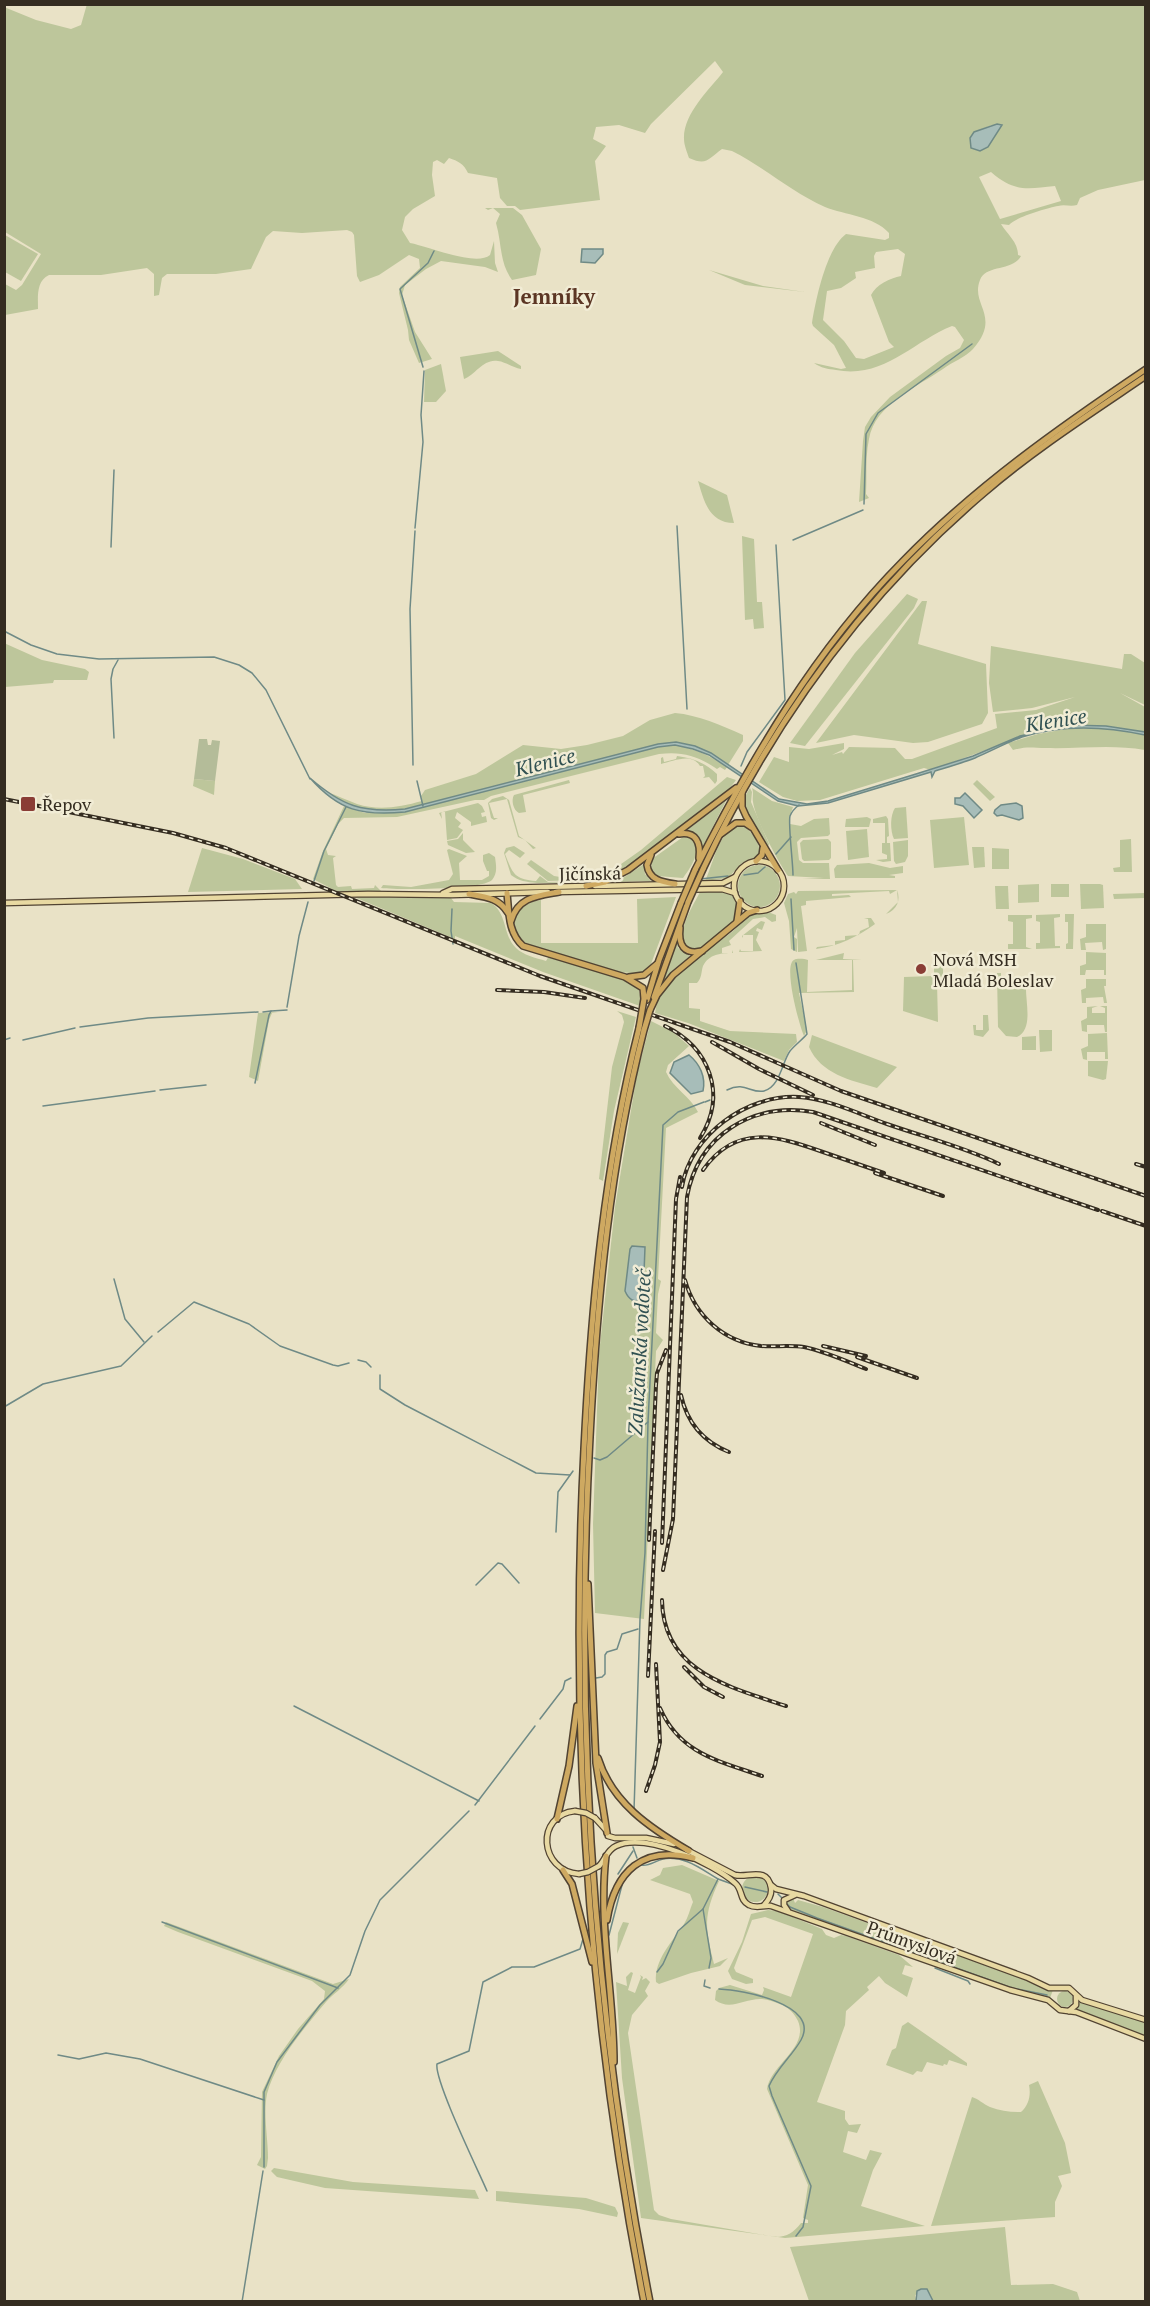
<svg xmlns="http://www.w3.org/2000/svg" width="1150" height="2306" viewBox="0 0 1150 2306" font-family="'PT Serif',serif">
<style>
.green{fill:#bdc69b;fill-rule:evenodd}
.cemetery{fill:#b4bc99}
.water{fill:#a7bdb9;stroke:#6f8a86;stroke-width:1.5}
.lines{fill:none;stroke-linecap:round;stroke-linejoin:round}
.stream{stroke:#6f8a86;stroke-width:1.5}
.primary-casing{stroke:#514332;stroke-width:7}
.highway-casing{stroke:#514332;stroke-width:8}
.primary{stroke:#e8d9a2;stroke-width:4.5}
.highway{stroke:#cea961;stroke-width:5}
.rail-casing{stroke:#342c20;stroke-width:4}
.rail{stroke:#f1ecd5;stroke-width:1.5;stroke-dasharray:4.5;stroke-linecap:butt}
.primary-bridge-casing{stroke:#514332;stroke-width:7;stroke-linecap:butt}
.highway-bridge-casing{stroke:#514332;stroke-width:8;stroke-linecap:butt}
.primary-bridge{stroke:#e8d9a2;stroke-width:4.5}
.highway-bridge{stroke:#cea961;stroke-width:5}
.poi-dot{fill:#8a3d35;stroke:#f1ecd5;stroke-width:2}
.labels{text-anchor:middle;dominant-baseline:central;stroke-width:5;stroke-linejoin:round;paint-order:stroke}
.poi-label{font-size:18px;fill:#342c20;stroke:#f1ecd5;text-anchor:start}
.street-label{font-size:18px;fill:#342c20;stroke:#f1ecd5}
.water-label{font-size:20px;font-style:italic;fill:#315152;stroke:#f1ecd5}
.quarter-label{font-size:21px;font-weight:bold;fill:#5c3624;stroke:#f1ecd5}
</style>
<rect width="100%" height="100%" fill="#e9e2c6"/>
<g class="green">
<path d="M87 4 1145 5V180L1098 190 1080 198 1077 205C1070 207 1065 204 1058 206 1047 208 1016 217 1009 225L1001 224C1007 234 1018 242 1018 255L1021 256C1012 272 986 264 980 280 970 305 1002 316 973 349 966 357 952 362 943 369 917 387 875 404 869 439 865 457 867 477 866 494L869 498 859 502 863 441 865 427 871 417 890 397 946 356 960 348 964 340 955 327 952 326C912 342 884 379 836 370 828 369 821 368 814 363L841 369 846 368 834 345 813 326 812 323C816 299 826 249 846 234L885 240 889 238V233C874 216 845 215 825 207 791 192 764 167 732 151L722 149C708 159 707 166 689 158 687 152 684 145 684 139 683 114 709 90 723 72L715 61 651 124 645 133 619 125 596 127 593 139 606 146 595 161 600 200 520 210 515 206H507L500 198 497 178 468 173C464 164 458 161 449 158L444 164 437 160 433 162 432 175 435 196 413 209 405 217 402 230 410 243C427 246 476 267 490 255L494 241 495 263 498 272 485 267 441 261 426 269 405 285 402 295 415 332 432 359 419 363 409 340 408 330 399 293 400 287 420 268 419 259 409 255 379 275 360 282 357 276 354 235 352 232 347 230 302 233 273 231 266 237 251 269 216 274H167L162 278 159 295 154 296V274L147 268 101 275H49C36 281 38 297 38 309L5 315V284L16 290 22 285 41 254 5 232 4 7 36 20 71 29 81 25ZM992 125H1002L988 147 970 138 974 132ZM991 172C1014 192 1026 189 1055 186L1061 201 1000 219 979 177ZM898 249 905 254 901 276C890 278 876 285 871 295L889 342 894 347 864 359 856 358 844 341 823 320 827 291 841 288 856 278 855 272 875 268 874 256 876 252Z"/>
<path d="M485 208H513L522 215 541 249 536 275 512 280C499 262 502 243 496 223L500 214 493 208 488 210Z"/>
<path d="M5 235 38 254 21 281 5 272Z"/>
<path d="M709 270 763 286 805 292 745 285Z"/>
<path d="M498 351 521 366V369C513 368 506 362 498 361 484 358 475 375 464 379L460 357Z"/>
<path d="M441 364 446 391 436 402H424L425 370Z"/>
<path d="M698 481 727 495 734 523C709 523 704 501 698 481Z"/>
<path d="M742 536 754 539 757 602H762L764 628 754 629 753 619 745 620Z"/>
<path d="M907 594 918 599 914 608 805 746 790 743 855 653Z"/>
<path d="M922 601H927L918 644 986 664 988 713 982 724 928 742 913 743 854 735 816 743Z"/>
<path d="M4 643 42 660 85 669 89 672 87 680H54L53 683 5 687Z"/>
<path d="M991 646 1122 669 1124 654H1131L1145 663V705L1120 693 1145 707V732L1089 725 1038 731 931 770 924 768 820 800 797 801 783 797 759 782 774 757 789 762V747L809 749 844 743V749L832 755 842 752 843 754 849 747 895 748 905 759H912L997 728 995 714 1036 710 1075 697 1032 708 993 712 989 683Z"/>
<path d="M675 713C698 715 721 725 743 735V741L728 765C700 745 691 745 658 744L405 809C375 812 351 809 326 792 337 795 346 800 357 804 379 811 400 807 422 801L421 796 425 790 476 774 523 745 561 749 587 745 623 736 650 720Z"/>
<path d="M1077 727 1107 728 1145 735V750C1112 744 1079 749 1046 748 1032 748 1028 746 1013 750L1008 743 1038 734Z"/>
<path d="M675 745C696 749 710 756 727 767L725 770 720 767 717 769C698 756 682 751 659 754L491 796 484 800H475L397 817 344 818 338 824 326 849 328 855 336 856 333 858 336 885 338 887 351 886 352 889 374 888 375 885 381 891 338 892 313 879 323 851 344 806 365 813 405 812 658 747Z"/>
<path d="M677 756C693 758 705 763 717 774V781L715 784 709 777 703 778 705 776 703 766H700C692 752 673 761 661 764V758L663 757 664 762 676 759Z"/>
<path d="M727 777 736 780 727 792 626 869 604 880 588 882 537 883C526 882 519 881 511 875L504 853 506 848 514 846 525 853 520 858 509 850 505 854C513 874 514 879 536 881L540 876 548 882 590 881 604 876 641 850Z"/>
<path d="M194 779 215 781 214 795 193 786Z"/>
<path d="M569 780 570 783 523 795 526 812 519 813C513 810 511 800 514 795Z"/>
<path d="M977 780 995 797 990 801 973 784Z"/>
<path d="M750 788 752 792 751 802 769 844 768 847 745 810 744 798Z"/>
<path d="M752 788 772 801 793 807 789 819 790 831V824L801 826 814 819 829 818 830 834 828 836 801 838 797 842 799 860 803 863H829L830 879H802L824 878 788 876C778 862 755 818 753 802 752 797 754 794 752 788Z"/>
<path d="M503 796 509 800 519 836 536 848 533 849 525 840 518 837 507 799 489 803 494 818H498L494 820 491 818 488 803 492 799Z"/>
<path d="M726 801 703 846 698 836 687 830Z"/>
<path d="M478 803 482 806 485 812 481 813 482 817 486 816 487 822 471 826V822L457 812 455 818 461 823 458 827 463 830 457 838 447 840 445 812H441L442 819 439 813Z"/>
<path d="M906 807 908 838 894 839C890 831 890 815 895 808Z"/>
<path d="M886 816 888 819 889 836 887 837V843H890L891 861 883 862 876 860 887 859V855L882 853V843H885V823H873V819Z"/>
<path d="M867 817 871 819 869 827H845L846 819Z"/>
<path d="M964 817 969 865 934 868 930 820Z"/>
<path d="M742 825C751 830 760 843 760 853L755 858 742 863 728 878 705 881C714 863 718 828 742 825Z"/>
<path d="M867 829 869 857 848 860 846 831Z"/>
<path d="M463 833V840L475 852 466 853 448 845 447 841 458 839Z"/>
<path d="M683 837 692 838C703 850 691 867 683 878L657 876 651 871 652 859Z"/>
<path d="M828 839 831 842V858L829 860 804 861 802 859 800 843 803 840Z"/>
<path d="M1131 839 1132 872H1114L1113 868 1120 867V840Z"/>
<path d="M908 840V856L905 862 896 864 894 861 893 842Z"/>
<path d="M972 847H984L985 867 974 868Z"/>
<path d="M202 848 243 859 295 879 302 889 188 892Z"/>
<path d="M992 848 1009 849V869H992Z"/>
<path d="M449 849 467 856 459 863 460 880H482L489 876V871H487L483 861V855L489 853 495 857C496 865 498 873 492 880 482 890 398 890 381 888L383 885 411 887 449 880 453 874 447 850Z"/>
<path d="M531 860 554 876 579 880 548 881 527 864Z"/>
<path d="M869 863 890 868 903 866V873L889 875 895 876V878H835L834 869 837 865Z"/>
<path d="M644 864 645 874 651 881 617 882Z"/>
<circle cx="759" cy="886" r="21"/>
<path d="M1039 884V902L1018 903V885Z"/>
<rect x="1051" y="884" width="18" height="13"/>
<path d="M1080 884H1100L1103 885 1104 908 1081 909Z"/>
<path d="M681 886 680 888 517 891 518 889Z"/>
<path d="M995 886H1008L1009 909H996Z"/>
<path d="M897 890C901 900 897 910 886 914L898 902 897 890 890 894 889 891 832 894V896L849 895 851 897 806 901V905L801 906 807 951 798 952 797 928 794 937 797 939V952L791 949 789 921 784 903 788 894 794 892 796 894 798 891Z"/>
<path d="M700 892H724L731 894C735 900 738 905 737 912 736 924 706 947 694 950 669 942 692 908 700 892Z"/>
<path d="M1145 893V898L1114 899 1113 894Z"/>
<path d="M354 897 451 898 454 902 491 903C508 914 502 934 516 948 523 955 536 958 546 961L549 956 628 981 638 986 641 1000 640 1006 543 972 455 936V939Z"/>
<path d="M676 897 651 964 640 974 620 972 533 948C504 933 509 905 541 900V943H638L637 899Z"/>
<path d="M768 912 776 915V921L772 922 765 917 753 919 729 941 731 945 722 948V953H732L733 950V953C721 953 709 954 703 966 701 972 702 978 697 983H689V1008L700 1009V1021L730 1031 796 1034 797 1042 789 1050 784 1061 688 1023 655 1013C660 975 706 953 733 931 739 926 743 917 750 914 755 912 762 913 768 912Z"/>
<path d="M1060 914V917L1054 918 1055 946H1060V948L1036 949V943H1040V922L1036 921V915Z"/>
<path d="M1065 914H1074L1073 949H1066V944L1068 943V922H1065Z"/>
<path d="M1008 915H1032V918L1026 919V947L1032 949H1008V944H1013V922L1008 921Z"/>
<path d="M864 918H871L875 924C857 937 839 946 816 949L817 947 835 945V941L845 940V936L859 935 860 931 869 927 868 919Z"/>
<path d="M761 921 765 922 762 930 757 928 756 931 759 932 756 940 762 951 739 952 740 949 741 951H753V935H743V938L742 936Z"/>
<path d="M1086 924H1106V949L1103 950 1102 942 1085 943 1086 950H1081L1080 939 1086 937Z"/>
<path d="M677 942 678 948 689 954V957L672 971 661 984Z"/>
<path d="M1086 952 1106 953V975H1104V970H1086L1085 975H1080V966L1086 964Z"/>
<path d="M844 953 843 959 862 960H853L854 992 799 993 807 1030 804 1036C799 1025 783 965 794 960 797 958 805 959 808 960L807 992 852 990V960H816Z"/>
<path d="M934 966H943V983H937L938 1022 903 1011 904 977 934 976Z"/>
<path d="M997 973H1001V989L1013 984 1023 989 1024 985H1026C1025 1001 1034 1029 1017 1037L1006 1036 998 1027Z"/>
<path d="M1086 979H1106V986H1104L1107 1003H1104L1103 997 1086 998V1003H1082L1081 990 1086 988Z"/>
<path d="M1098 1006 1092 1008V1013H1105V1008L1100 1006H1107V1032H1105L1104 1025H1087V1032L1082 1031 1081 1021 1087 1018V1007Z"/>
<path d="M617 1011 636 1017 614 1111 603 1181 599 1179 612 1067 624 1022 622 1015Z"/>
<path d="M278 1012 272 1013 269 1020 258 1081 249 1077 258 1013Z"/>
<path d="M983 1015H988L989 1030 983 1037 974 1035 973 1025H976V1030H983Z"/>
<path d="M651 1021 673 1032 689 1046 668 1065 666 1072C673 1088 691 1097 698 1112L666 1128 658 1279 661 1281 658 1294 656 1333 663 1340 656 1351 644 1619 595 1613 593 1524 599 1354 615 1207 637 1074Z"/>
<path d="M1039 1030H1052V1051L1040 1052Z"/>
<path d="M1107 1033 1108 1059H1105V1052H1087V1060L1083 1059 1081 1049 1088 1046V1034Z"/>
<path d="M812 1035 897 1067 877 1088C850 1080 821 1074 809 1047Z"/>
<path d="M1036 1036V1050H1022V1037Z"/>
<path d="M1088 1061H1108L1106 1079 1103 1080 1088 1076Z"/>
<path d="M682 1865 719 1881C703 1916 705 1927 714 1964L728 1958 720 1966 691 1973 659 1984 656 1982C654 1960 672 1942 684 1924 688 1918 690 1909 693 1902L690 1894 650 1880 660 1875 663 1868Z"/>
<circle cx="755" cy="1889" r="13"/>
<path d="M793 1898 795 1903 798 1900 823 1907 1053 1990 1050 1998 1019 1991 790 1909 786 1905 785 1901Z"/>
<path d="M768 1910 778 1911 822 1929 826 1935 834 1938 841 1935 846 1936 899 1955 913 1967 905 1965 902 1974 913 1978 907 1997 885 1983 879 1976 867 1987 869 1990 846 2011 845 2025 817 2102 845 2111V2119L849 2125 861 2124 857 2133 848 2131 843 2152 866 2160 870 2150 882 2153 873 2170 861 2206 925 2226 785 2238 641 2218 622 2078 616 1982 627 1986 626 1977 631 1972 633 1973 628 1990 635 1993 641 1977 640 1975 643 1977 642 1980 646 1978 650 1982 645 1991 648 1996 632 2015 628 2033 654 2210 659 2215 671 2219 776 2237C787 2237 794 2232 801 2223H808V2220L803 2218 808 2185 767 2089C771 2064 809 2048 798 2021 794 2013 790 2009 782 2005 775 2002 767 1999 760 1999 744 1999 730 2011 715 2000L716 1991 719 1988 730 1985 762 1995 764 1990 763 1987 791 1997 813 1934 765 1917 752 1920 734 1968 736 1972 753 1979V1983L746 1984 732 1979 728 1971 742 1942 751 1914Z"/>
<path d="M166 1922 333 1984 349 1979C343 1988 333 1994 326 2002 305 2027 275 2062 267 2094 263 2114 268 2138 268 2158L267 2166 265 2169 257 2165 261 2157 262 2092 279 2056 298 2029 324 1999 325 1991 312 1981 178 1932 164 1926Z"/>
<path d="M623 1922 629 1923 617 1954 618 1933Z"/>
<circle cx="1065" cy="1999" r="8"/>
<path d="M1080 2001 1145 2022V2037L1076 2009Z"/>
<path d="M908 2022 967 2063V2066L949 2060 947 2065 944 2064 943 2066 927 2062 922 2072 917 2071 913 2075 886 2065 892 2050 896 2048 902 2026Z"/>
<path d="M1038 2081 1065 2143 1071 2173 1058 2176 1062 2186 1055 2202V2217L931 2226 972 2097C979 2099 983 2104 990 2107 1000 2111 1010 2112 1021 2112 1029 2105 1031 2095 1029 2085Z"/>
<path d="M274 2168 353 2182 475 2190 479 2199 325 2188 277 2177 271 2171Z"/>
<path d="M496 2191 586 2198 615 2207 618 2213 617 2217 579 2209 496 2201Z"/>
<path d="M1005 2227 1011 2285 1053 2284 1077 2292 1080 2301H933L927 2289 915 2295 916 2301H809L790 2247Z"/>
</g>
<path class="cemetery" d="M199 739H207L208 745H211L212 740 220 741 215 781 194 779Z"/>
<g class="water">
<path d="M997 124 1002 125 988 147 980 151 971 148 970 138 974 132Z"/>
<path d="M582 249H603V254L595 263 581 262Z"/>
<path d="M1069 725 1106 726 1145 732V735C1104 726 1063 724 1022 737 1006 743 991 751 975 758 962 763 948 767 935 771L932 777 931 772 828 803 798 806 778 801 709 755 693 749 675 745 658 747 405 812C362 816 339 811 310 778 342 806 362 813 405 809L658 744 676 742 695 746 711 753 779 799 807 804 828 801 916 774 973 756 1020 736Z"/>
<path d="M965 793 982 810 974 818 963 806 955 804V798H960Z"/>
<path d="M1016 803 1022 806 1023 818 1019 820 1002 815 997 816 994 813 995 810 1001 805Z"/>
<path d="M689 1055C700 1064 706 1077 703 1091L691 1094 670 1073 674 1062Z"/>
<path d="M632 1246 645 1247 643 1300C634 1303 629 1300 625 1291L630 1249Z"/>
<path d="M921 2289H927L933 2301H916L917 2291Z"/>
</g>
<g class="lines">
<g class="stream">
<path d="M423 367 400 289 428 263 434 251"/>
<path d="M864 504 866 434 878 413 972 344"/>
<path d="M677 526 687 709"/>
<path d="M415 528 423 442 421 415 424 371"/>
<path d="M793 540 863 510"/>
<path d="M111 547 114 470"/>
<path d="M4 631 31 645 57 654 99 659 214 657 239 665 252 673 266 690 310 779"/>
<path d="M114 738 111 679 113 669 118 660"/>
<path d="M413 765 410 609 415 531"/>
<path d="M741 766 747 752 785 700 776 545"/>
<path d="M417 781 423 806"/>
<path d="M776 854 791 837"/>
<path d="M744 875 758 873 765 867"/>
<path d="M793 875C793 863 788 824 790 816 792 811 795 808 799 805"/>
<path d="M700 879 728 876"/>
<path d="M314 881 324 851 346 807"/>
<path d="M791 899 794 950"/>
<path d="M452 909 451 931 453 944"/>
<path d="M287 1007 299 936 308 902"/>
<path d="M263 1012 271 1011"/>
<path d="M80 1027 148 1018 258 1012"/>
<path d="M4 1040 10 1038"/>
<path d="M23 1040 75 1028"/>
<path d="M255 1083 269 1015 271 1011 287 1010"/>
<path d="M160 1090 206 1085"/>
<path d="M727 1090C745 1081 751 1094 764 1091 780 1087 782 1062 790 1051 795 1045 802 1040 807 1034L796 963"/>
<path d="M705 1102 710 1100"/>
<path d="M43 1106 155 1091"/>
<path d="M114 1279 125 1319 144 1342"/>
<path d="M158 1332 194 1302 249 1324 280 1346 333 1365 338 1366 349 1363"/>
<path d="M358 1360 366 1362 371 1367"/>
<path d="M380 1375V1389L405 1405 536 1473 570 1475"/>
<path d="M4 1407 43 1384 121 1366 152 1336"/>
<path d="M594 1458 600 1460 607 1457 648 1422"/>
<path d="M556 1532 558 1492 573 1471"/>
<path d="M476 1585 498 1563 502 1564 519 1583"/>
<path d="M596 1678 602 1677 605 1674V1655L607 1652 617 1649 622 1634 638 1629"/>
<path d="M294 1706 479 1801"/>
<path d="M540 1719 563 1689 565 1681 571 1678"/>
<path d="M475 1805 535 1726"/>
<path d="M634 1811 640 1619 645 1553 648 1422 663 1125 678 1112 704 1102"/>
<path d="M633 1847 637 1858"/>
<path d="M641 1865C648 1867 655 1861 663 1859 684 1855 701 1869 718 1879L703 1909 711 1958 709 1968"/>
<path d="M618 1874 633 1851"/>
<path d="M718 1879 732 1884"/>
<path d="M745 1887 767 1892"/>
<path d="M778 1894 782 1898"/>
<path d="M786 1903 790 1907 817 1918 1012 1988 1047 1995"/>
<path d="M162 1922 338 1988"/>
<path d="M609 1935 622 1885"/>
<path d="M935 1968 968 1981 970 1984"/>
<path d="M657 1972 663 1964 678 1931 703 1909"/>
<path d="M705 1980 704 1986 710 1988"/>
<path d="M719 1989C742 1990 821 2004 801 2040 792 2056 777 2068 769 2086L772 2096 811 2186 803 2227 796 2236"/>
<path d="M58 2055 79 2059 106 2053 140 2059 264 2100"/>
<path d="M264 2167V2092L277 2062 320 2005 350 1975 365 1931 380 1900 469 1811"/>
<path d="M487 2191C478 2170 434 2080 437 2064L469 2051 483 1982 512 1967H534L580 1949 583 1939"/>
<path d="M242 2302 263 2171"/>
</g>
<defs>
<g id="primary">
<circle cx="759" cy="886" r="25"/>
<path d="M595 886 723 883 735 877"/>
<path d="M556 892 722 889 735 893"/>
<path d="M443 893 452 889 587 886"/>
<path d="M4 903 368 894 452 895 548 892"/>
<path d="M575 1811C535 1815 539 1871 579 1874"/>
<path d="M595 1818 605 1829"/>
<path d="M608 1836 615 1838H646L674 1844"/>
<path d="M687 1850 735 1875C748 1878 768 1866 771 1888 772 1895 769 1900 764 1905"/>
<path d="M599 1866C605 1860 607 1850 616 1846 646 1832 712 1863 735 1883 743 1889 739 1900 749 1905 756 1909 764 1905 771 1906L1010 1990 1048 2000 1060 2010 1076 2012 1146 2039"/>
<path d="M771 1885 776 1889 804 1896 1028 1978 1049 1988H1069L1082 2000 1146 2020"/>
<path d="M788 1911 784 1905V1900L795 1895"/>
<path d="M1069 2011 1076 2005V1996"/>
</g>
<g id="highway">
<path d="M742 793V807L746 816 778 870"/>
<path d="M679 834C696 831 701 843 699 858"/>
<path d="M721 834 736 823H745L751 827"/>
<path d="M651 855 647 865C649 880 662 882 675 884"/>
<path d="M756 861 762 855 763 848"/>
<path d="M703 869C770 726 863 596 984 493 1034 450 1090 414 1146 376"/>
<path d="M695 870C752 758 814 651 903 561 976 486 1060 427 1146 369"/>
<path d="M586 886 605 882 628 870 736 788"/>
<path d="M507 893C509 912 508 933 523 946L625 977 643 988 644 999"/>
<path d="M469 894C486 897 499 898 508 913"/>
<path d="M511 921C518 897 537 896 559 892"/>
<path d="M737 921 740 901"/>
<path d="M680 928C678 945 684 955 702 951"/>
<path d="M629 977 644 975 657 964"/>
<path d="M654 997 688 902"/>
<path d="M647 1000 659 960 681 903"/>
<path d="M650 1010 657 995 673 975 748 913 757 910"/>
<path d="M639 1028C604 1166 591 1307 584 1449 569 1735 589 2020 644 2302"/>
<path d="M644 1030C610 1163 597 1300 590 1437 574 1727 594 2017 650 2302"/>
<path d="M588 1584 596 1763 607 1833"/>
<path d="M598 1758C612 1803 650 1828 689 1851"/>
<path d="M557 1819 569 1766 577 1706"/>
<path d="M606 1856C598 1924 614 1994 614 2062"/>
<path d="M563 1870 572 1884 592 1962"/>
<path d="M607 1920C615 1871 643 1845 693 1858"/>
</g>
</defs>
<use href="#primary" class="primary-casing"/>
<use href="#highway" class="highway-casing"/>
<use href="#primary" class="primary"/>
<use href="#highway" class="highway"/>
<defs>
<g id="rail">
<path d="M4 799 173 833 226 848 540 976 730 1042 841 1091 1146 1196"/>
<path d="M497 990 544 992 585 998"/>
<path d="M665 1026C709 1047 728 1094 700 1138"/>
<path d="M712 1042 759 1069 813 1095"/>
<path d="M821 1123 875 1145"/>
<path d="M1136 1164 1146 1167"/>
<path d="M703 1170C736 1123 778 1136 823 1152 843 1159 864 1166 884 1173"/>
<path d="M875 1173 943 1196"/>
<path d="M682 1187C690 1135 747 1094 799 1097 829 1099 859 1114 887 1124 924 1137 964 1147 999 1164"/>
<path d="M1102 1211 1146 1226"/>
<path d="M685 1280C695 1316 724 1342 761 1346 775 1347 790 1345 804 1347 824 1351 846 1361 866 1369"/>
<path d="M823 1346 866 1356"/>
<path d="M857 1357 917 1378"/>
<path d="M681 1395C687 1423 704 1442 729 1452"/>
<path d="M649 1540 656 1385 657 1373 666 1350"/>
<path d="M662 1543 676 1199 680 1177"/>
<path d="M663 1570 673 1519 687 1197C698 1135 752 1102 813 1112L1098 1210"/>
<path d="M662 1600C663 1672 730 1687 786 1706"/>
<path d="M684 1667 704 1687 723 1697"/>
<path d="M648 1676 655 1531"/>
<path d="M660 1708C680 1754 719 1761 762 1776"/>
<path d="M646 1791 655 1765 660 1742 656 1664"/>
</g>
</defs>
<use href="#rail" class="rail-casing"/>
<use href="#rail" class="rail"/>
<defs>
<g id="primary-bridge">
<path d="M575 1811 586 1813 595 1818"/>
<path d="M579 1874 588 1872 599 1866"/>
</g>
<g id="highway-bridge">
<path d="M688 902 703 869"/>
<path d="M681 903 695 870"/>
<path d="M639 1028 644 999"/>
<path d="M644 1030 650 1010"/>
</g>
</defs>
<use href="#primary-bridge" class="primary-bridge-casing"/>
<use href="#highway-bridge" class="highway-bridge-casing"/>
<use href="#primary-bridge" class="primary-bridge"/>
<use href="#highway-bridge" class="highway-bridge"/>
</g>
<g class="poi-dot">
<rect x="20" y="796" width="16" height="16" rx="3"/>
<circle cx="921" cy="969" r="6"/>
</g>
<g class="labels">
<g class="poi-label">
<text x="42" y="804">Řepov</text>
<text x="933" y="959">Nová MSH<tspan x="933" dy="21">Mladá Boleslav</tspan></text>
</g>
<g class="street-label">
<text transform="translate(590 873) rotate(-1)">Jičínská</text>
<text transform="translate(912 1942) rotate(20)">Průmyslová</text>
</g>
<g class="water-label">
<text transform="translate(1056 720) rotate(-9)">Klenice</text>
<text transform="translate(545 762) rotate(-14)">Klenice</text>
<text transform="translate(639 1352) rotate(-87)">Zalužanská vodoteč</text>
</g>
<g class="quarter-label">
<text x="554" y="296">Jemníky</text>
</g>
</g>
<rect width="1150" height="2306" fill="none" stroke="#342c20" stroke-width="12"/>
</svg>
